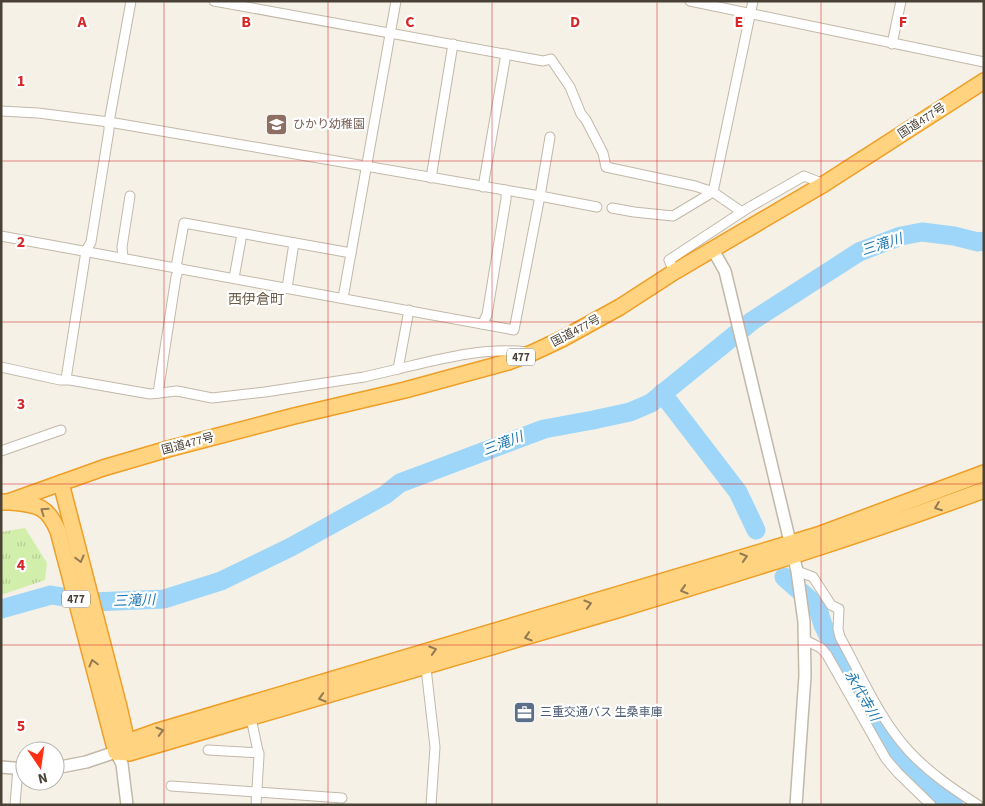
<svg xmlns="http://www.w3.org/2000/svg" width="985" height="806" viewBox="0 0 985 806" font-family="'Source Sans 3','Noto Sans JP',sans-serif">
<style>
.grass{fill:url(#grass-tufts)}
.lines{fill:none;stroke-linecap:round;stroke-linejoin:round}
.river{stroke:#9dd6f9;stroke-width:19}
.minor-casing{stroke:#c2b8a8;stroke-width:11}
.tertiary-casing{stroke:#c2b8a8;stroke-width:14}
.trunk-casing{stroke:#ef9f27;stroke-width:18}
.minor{stroke:#fff;stroke-width:9}
.tertiary{stroke:#fff;stroke-width:11}
.trunk{stroke:#ffd37f;stroke-width:15}
.oneway{stroke:#927b53}
.grid{fill:none;stroke:#d62828;stroke-width:1;stroke-opacity:0.55}
.labels{text-anchor:middle;dominant-baseline:central;stroke-width:4.5;stroke-linejoin:round;paint-order:stroke}
.shield{fill:#fff;stroke:#807a72;stroke-width:1}
.shield-label{font-size:11px;font-weight:bold;fill:#494135}
.street-label{font-size:12px;fill:#494135;stroke:#fff}
.education-label{font-size:12px;fill:#785e54;stroke:#fff;text-anchor:start}
.service-label{font-size:12px;fill:#4e5e75;stroke:#fff;text-anchor:start}
.water-label{font-size:14px;font-style:italic;fill:#1f78b1;stroke:#fff}
.neighbourhood-label{font-size:14px;fill:#6e5e4b;stroke:#fff}
.grid-label{font-size:16px;text-anchor:middle;font-weight:bold;fill:#d62828;stroke:#fff;stroke-width:4.5;stroke-linejoin:round;paint-order:stroke}
</style>
<defs>
<pattern id="grass-tufts" width="24" height="20" patternUnits="userSpaceOnUse" patternTransform="scale(1.25)"><rect width="24" height="20" fill="#d2eeab"/><path d="M3 7l-1-3M5 7V3M7 7l1-3M15 17l-1-3M17 17v-4M19 17l1-3" fill="none" stroke="#b6cd94"/></pattern>
</defs>
<rect width="100%" height="100%" fill="#f5f1e7"/>
<path class="grass" d="M25 528 47 563 45 580 1 595V532Z"/>
<g class="lines">
<g class="river">
<path d="M662 393 738 492 756 530"/>
<path d="M784 577 817 606 823 625 835 650 880 729 896 754 924 782 954 805"/>
<path d="M1 609 51 595 93 602 164 599 221 581 291 547 385 495 400 483 544 429 593 420 630 412 651 403 752 321 859 252 901 236 922 232 954 236 978 242 984 241"/>
</g>
<defs>
<g id="minor">
<path d="M214 1 543 61 551 59 570 87 581 114 586 120 603 153 606 167 695 186 713 192 742 212"/>
<path d="M690 1 984 62"/>
<path d="M892 44 901 1"/>
<path d="M1 111 38 113 109 122 540 196 514 330 1 236"/>
<path d="M550 137 540 196 597 207"/>
<path d="M431 178 453 44"/>
<path d="M483 187 506 54"/>
<path d="M612 208 634 212 673 216 713 192 753 1"/>
<path d="M123 258 122 247 130 196"/>
<path d="M176 267 184 223 351 253"/>
<path d="M674 272 669 260 748 208 804 176 824 184"/>
<path d="M234 278 242 234"/>
<path d="M287 288 294 243"/>
<path d="M343 298 396 1"/>
<path d="M482 324 487 315 506 199V190"/>
<path d="M1 367 60 380H70L150 394 177 391 212 398 265 392 364 377 398 369 409 310"/>
<path d="M398 369C440 359 484 347 527 352"/>
<path d="M66 379 86 251 91 242 109 130V122L131 1"/>
<path d="M158 393 176 277 179 268"/>
<path d="M1 451 61 430"/>
<path d="M797 571 813 577 831 605 839 609 838 629 840 637C861 675 879 718 908 750 928 772 953 789 978 805"/>
<path d="M805 640 821 648 827 655 886 759 898 773 931 805"/>
<path d="M426 668 435 747 431 805"/>
<path d="M251 718 259 756 256 805"/>
<path d="M208 750 259 753"/>
<path d="M171 786 342 798"/>
<path d="M15 805 18 768"/>
</g>
<g id="tertiary">
<path d="M713 250 725 271 797 571 804 622 805 676 796 805"/>
<path d="M1 767 25 769"/>
<path d="M55 768 86 762 116 752 122 764 127 805"/>
</g>
<g id="trunk">
<path d="M61 483 119 707 129 751"/>
<path d="M1 502H8L103 468 168 449 294 416 405 390 508 362 532 353 562 339 620 307 674 272 824 184 984 81"/>
<path d="M11 502C37 505 47 505 58 531L116 752"/>
<path d="M116 752 127 742 155 732 818 535 984 473"/>
<path d="M116 752 129 753C292 706 455 659 617 610 740 573 863 535 984 490"/>
</g>
</defs>
<use href="#minor" class="minor-casing"/>
<use href="#tertiary" class="tertiary-casing"/>
<use href="#trunk" class="trunk-casing"/>
<use href="#minor" class="minor"/>
<use href="#tertiary" class="tertiary"/>
<use href="#trunk" class="trunk"/>
</g>
<defs><path id="oneway-chevron" d="M-2-3.5L2.5 0L-2 3.5" fill="none" stroke-width="1.6" stroke-linecap="round" stroke-linejoin="round" transform="scale(1.25)"/></defs>
<g class="oneway">
<use href="#oneway-chevron" transform="translate(938 507) rotate(159)"/>
<use href="#oneway-chevron" transform="translate(44 511) rotate(-145)"/>
<use href="#oneway-chevron" transform="translate(744 557) rotate(-17)"/>
<use href="#oneway-chevron" transform="translate(80 559) rotate(75)"/>
<use href="#oneway-chevron" transform="translate(684 590) rotate(163)"/>
<use href="#oneway-chevron" transform="translate(588 604) rotate(-17)"/>
<use href="#oneway-chevron" transform="translate(528 637) rotate(163)"/>
<use href="#oneway-chevron" transform="translate(433 650) rotate(-17)"/>
<use href="#oneway-chevron" transform="translate(93 663) rotate(-105)"/>
<use href="#oneway-chevron" transform="translate(322 698) rotate(164)"/>
<use href="#oneway-chevron" transform="translate(160 731) rotate(-16)"/>
</g>
<path class="grid" d="M164 1V805M328 1V805M492 1V805M657 1V805M821 1V805M1 161H984M1 322H984M1 484H984M1 645H984"/>
<defs>
<symbol id="school-square" viewBox="-11 -11 22 22"><rect x="-9" y="-9" width="18" height="18" rx="4" fill="#8d6e63" stroke="#fff"/><path d="M0-5L7-2L0 1L-7-2ZM-4 1L0 2.5L4 1V4Q0 6-4 4Z" fill="#fff"/></symbol>
<symbol id="office-square" viewBox="-11 -11 22 22"><rect x="-9" y="-9" width="18" height="18" rx="4" fill="#5c6f8a" stroke="#fff"/><path d="M-6-3h4V-5.5h4V-3h4V5H-6ZM-1-4.5V-3h2v-1.5ZM-6 0V1H6V0Z" fill="#fff"/></symbol>
</defs>
<g fill-rule="evenodd">
<use href="#school-square" x="264" y="112" width="25" height="25"/>
<use href="#office-square" x="512" y="700" width="25" height="25"/>
</g>
<g class="labels">
<g class="shield">
<rect x="507" y="348.5" width="28" height="17" rx="4"/>
<rect x="62" y="590.5" width="28" height="17" rx="4"/>
</g>
<g class="shield-label">
<text x="521" y="357">477</text>
<text x="76" y="599">477</text>
</g>
<g class="street-label">
<text transform="translate(922 121) rotate(-33)">国道477号</text>
<text transform="translate(576 331) rotate(-28)">国道477号</text>
<text transform="translate(188 444) rotate(-15)">国道477号</text>
</g>
<g class="education-label">
<text x="293" y="124">ひかり幼稚園</text>
</g>
<g class="service-label">
<text x="540" y="712">三重交通バス 生桑車庫</text>
</g>
<g class="water-label">
<text transform="translate(882 245) rotate(-18)">三滝川</text>
<text transform="translate(503 444) rotate(-21)">三滝川</text>
<text transform="translate(134 601) rotate(-2)">三滝川</text>
<text transform="translate(862 696) rotate(60)">永代寺川</text>
</g>
<g class="neighbourhood-label">
<text x="256" y="300">西伊倉町</text>
</g>
</g>
<g class="grid-label">
<text x="82" y="27">A</text>
<text x="246" y="27">B</text>
<text x="410" y="27">C</text>
<text x="575" y="27">D</text>
<text x="739" y="27">E</text>
<text x="903" y="27">F</text>
<text x="21" y="86">1</text>
<text x="21" y="247">2</text>
<text x="21" y="409">3</text>
<text x="21" y="570">4</text>
<text x="21" y="731">5</text>
</g>
<rect width="985" height="806" fill="none" stroke="#494135" stroke-width="5"/>
<g transform="translate(40 766) rotate(167)"><circle r="24" fill="#ffffff" stroke="#b6b3ae"/>
<path d="M0-4L9 19L0 12L-9 19Z" fill="#ff3014"/>
<text y="-8" font-size="14" font-weight="bold" text-anchor="middle" fill="#494135">N</text>
</g>
</svg>
